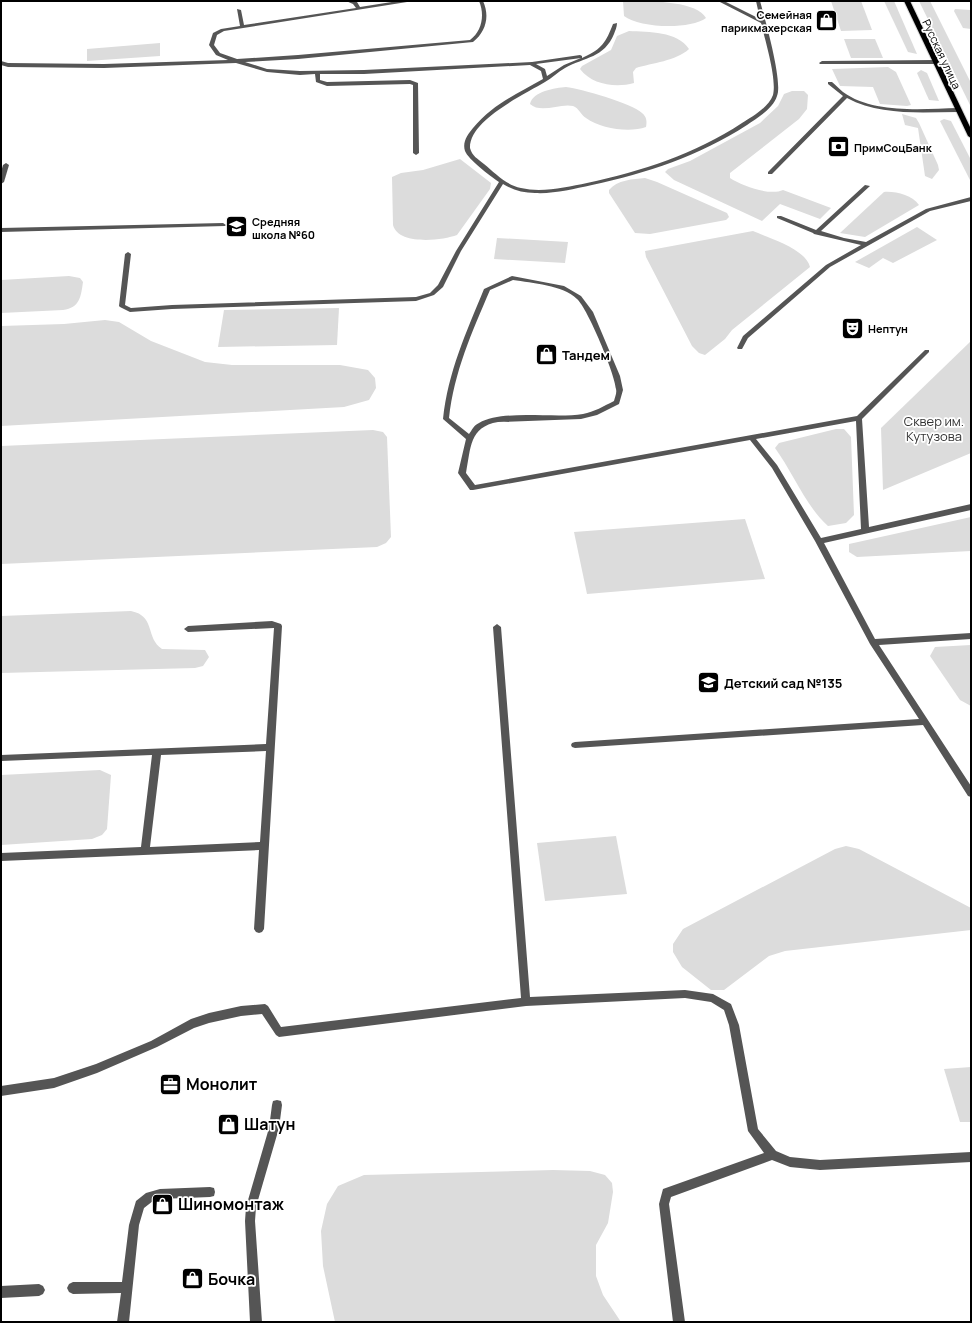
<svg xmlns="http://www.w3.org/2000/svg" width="972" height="1323" viewBox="0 0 972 1323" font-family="Manrope,sans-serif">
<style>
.green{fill:#dcdcdc}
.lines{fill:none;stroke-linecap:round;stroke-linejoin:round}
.primary-casing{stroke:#dbdbdb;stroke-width:2}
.service{fill:#555;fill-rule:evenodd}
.primary{fill:#000;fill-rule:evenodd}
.labels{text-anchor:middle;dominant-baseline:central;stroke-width:3.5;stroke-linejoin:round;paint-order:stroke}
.far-poi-label{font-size:11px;font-weight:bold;fill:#000;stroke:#fff;text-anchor:start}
.far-street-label{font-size:11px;fill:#000;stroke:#fff}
.poi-label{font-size:13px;font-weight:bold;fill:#000;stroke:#fff;text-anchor:start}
.park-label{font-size:13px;fill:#333;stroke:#fff}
.near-poi-label{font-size:16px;font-weight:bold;fill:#000;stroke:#fff;text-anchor:start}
</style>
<rect width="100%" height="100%" fill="#fff"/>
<g class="green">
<path d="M623 1C645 1 697 0 706 18 690 30 639 28 624 16Z"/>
<path d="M831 1H861L872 30 841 31Z"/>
<path d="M884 1H894L917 54 908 52Z"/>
<path d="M919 1H930L971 83V107Z"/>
<path d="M955 9 971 10V29L963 28 954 11Z"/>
<path d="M629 31C649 32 677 31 689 49 676 61 652 63 636 68L633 72 634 83C616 88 592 85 580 69L582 66 611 50 617 36Z"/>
<path d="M844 39H875L883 58H851Z"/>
<path d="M160 43V56L87 61V49Z"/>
<path d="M888 67 896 72 911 105 907 106 880 104 873 87 840 86 832 69Z"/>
<path d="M921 70 927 73 939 101 929 100 917 73Z"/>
<path d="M566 87C582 89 631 103 642 113 647 117 647 122 646 127 630 133 601 129 586 118 581 115 579 108 573 106 560 103 541 114 530 104 533 91 555 88 566 87Z"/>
<path d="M792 91H804L808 95 807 109 799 119 730 173V178C742 186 770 196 783 190L831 208 820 219 780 204 762 221 674 180 665 172 668 169 690 161 760 123 778 106 784 94Z"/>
<path d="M902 114 916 118 919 123 938 165 939 170 932 179 925 176 918 128 905 125Z"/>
<path d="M944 119 951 121 971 160V182L940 121Z"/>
<path d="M460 159 491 183 490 189 457 235C441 241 398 245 393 225L392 177 401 173 423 170Z"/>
<path d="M645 178 657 182 727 213 729 217 726 220 650 234 635 233 609 193V190C617 180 633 179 645 178Z"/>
<path d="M884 192C895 191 912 195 919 205L865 237 840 233Z"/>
<path d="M917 227 937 240 893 263 883 258 869 268 855 262Z"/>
<path d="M753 231C769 238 806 249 810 267L732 330 725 339 705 355 699 353 692 346 646 257 645 251Z"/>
<path d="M497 238 568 242 565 263 494 259Z"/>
<path d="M69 276 80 278 83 282C81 296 80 308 63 310L1 313V280Z"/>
<path d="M339 308 337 345 218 347 224 310Z"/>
<path d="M105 320 119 322 151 341 205 362 232 365H340L368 370 375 378 376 388 369 400 344 407 1 426V326L64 324Z"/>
<path d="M971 341V453L883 490 881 428Z"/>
<path d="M836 429H844L851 437 854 515 846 523 828 526C807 508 792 471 775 448L779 443Z"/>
<path d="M373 430 383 432 387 437 391 537 386 543 377 547 1 564V446Z"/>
<path d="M971 517V551L857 557 849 552V544Z"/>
<path d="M745 519 765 579 587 594 574 532Z"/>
<path d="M131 611C156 616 145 638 162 649L205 650 209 657 203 666 195 668 1 673V616Z"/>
<path d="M971 645V706L960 700 930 656 935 647Z"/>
<path d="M100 770 111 775 107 829 102 835 92 839 1 845V775Z"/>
<path d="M616 836 627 894 545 901 537 843Z"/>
<path d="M846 846 859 849 971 908V930L785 951 769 956 724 990H711L682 967 673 952V944L683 929 835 849Z"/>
<path d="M971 1067V1122H960L944 1069Z"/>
<path d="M553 1170 590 1171 605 1175 612 1183 613 1192 608 1223 596 1245V1276L603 1295 621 1322H335L323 1266 321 1231 327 1204 338 1186 364 1175Z"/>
</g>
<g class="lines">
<defs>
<path id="primary" d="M904 1H910L971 129V138L968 136Z"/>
</defs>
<use href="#primary" class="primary-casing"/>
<g class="service">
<path d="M346 1 357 2 360 7 398 1H409L407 2 224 31 217 35 214 45 220 53 237 59 298 55 470 40C482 31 485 15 479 1H483C490 16 486 32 473 42L298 59 245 62 267 69 300 71 364 70 532 62 580 55 582 56V58L584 57C602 49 606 42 613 24L617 23C617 27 615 31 614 34 604 58 585 57 565 68 558 72 552 78 545 82 525 94 469 120 470 148 472 156 478 159 484 164 495 173 506 185 521 188 542 193 567 187 587 183 642 171 695 154 742 123 752 117 769 107 773 95 777 79 765 40 761 23L718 1H724L760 19 756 1H760C765 19 783 82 777 96 773 109 757 118 747 125 699 156 647 173 592 185 573 189 554 194 535 193 523 193 513 190 503 184L461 251 443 287 434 295 416 301 172 309 130 312 120 307 119 306 125 254 128 252 131 254 125 305 131 308 172 305 416 297 430 293 438 285 456 251 499 182C490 176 468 159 465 151 462 142 468 134 473 128 493 104 517 94 543 79L541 71 530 65 364 74H320V80L327 82 410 80 418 83 419 153 416 155 413 153V85L410 84 327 86 316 82 315 74 300 75 267 72 236 63 104 68 8 67 1 65V61L8 63 104 64 228 60 216 55 209 45 213 33 221 29 240 26 237 9 241 10 244 25 356 8 353 4ZM581 58 564 65 547 76 545 69 536 64Z"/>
<path d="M822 61 935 60 938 62 935 64H820L819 63Z"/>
<path d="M828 82H832C836 85 839 89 843 92 873 114 923 109 958 108L961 110 958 112C921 112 880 116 847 98L772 174H768V172L843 96 828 84Z"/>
<path d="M6 163 9 165 4 182 1 184V172L3 165Z"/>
<path d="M865 185 870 186 821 231 844 238 866 242 926 209 971 197V201L930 211 830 267 748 338 742 349H738L737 348 743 336 826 265 861 245 814 234 813 233 777 218V216H781L816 230Z"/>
<path d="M223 223 226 225 225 226 1 232V228Z"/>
<path d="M512 276 564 286 581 296 593 312 620 376 623 390 619 404 597 415 581 419 498 422C469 427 471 448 466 473L475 485 857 416 925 350H929V352L862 419 869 527 971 504V510L824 543 875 639 971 633V639L879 645 971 786V797L968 796 923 725 575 748 572 747 571 745 572 743 575 742 919 719 870 644 815 541 772 468 750 440 473 490H470L458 473 466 439 443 419C448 372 466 333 484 289ZM513 280C532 283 563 285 577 299 588 309 615 374 616 389 617 393 615 397 614 401 604 406 594 412 583 414 555 419 503 409 479 423 474 425 472 430 469 434L449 418C454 372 472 332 490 290ZM856 421 861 529 821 538 777 465 756 439Z"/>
<path d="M272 621 281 624 282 626 264 929 262 932 259 933 256 932 254 929 259 850 1 861V853L141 847 152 755 1 761V755L266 744 274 628 188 632 184 629 188 626ZM266 751 260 842 150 847 161 755Z"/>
<path d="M497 624 501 627 530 997 685 990 713 994 731 1004 739 1025 758 1129 776 1151 790 1157 820 1160 971 1152V1162L820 1170 790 1167 772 1160 671 1197 669 1204 685 1322H673L659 1204 663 1189 764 1153 748 1131 729 1025 724 1010 711 1002 685 998 526 1006 279 1037 276 1035 262 1014 241 1016 209 1023 194 1028 157 1047 97 1073 54 1088 1 1096V1086L54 1078 96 1064 151 1041 191 1019 209 1013 241 1006 265 1004 268 1006 281 1027 521 998 493 627Z"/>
<path d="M277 1100 281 1101 282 1105 279 1128 256 1207 255 1221 262 1322H250L245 1221 246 1207 269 1128 272 1105 273 1101Z"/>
<path d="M210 1187 214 1188 215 1192 214 1196 210 1197 160 1199 153 1201 144 1208 139 1225 129 1322H117L121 1293 73 1294 69 1292 67 1288 69 1284 73 1282H122L129 1225 136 1201 146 1193 160 1189Z"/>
<path d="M39 1284 43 1286 45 1290 43 1294 39 1296 1 1298V1286Z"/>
</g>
<use href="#primary" class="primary"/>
</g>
<defs>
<symbol id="shop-square" viewBox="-11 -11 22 22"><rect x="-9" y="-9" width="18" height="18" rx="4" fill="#000" stroke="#fff"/><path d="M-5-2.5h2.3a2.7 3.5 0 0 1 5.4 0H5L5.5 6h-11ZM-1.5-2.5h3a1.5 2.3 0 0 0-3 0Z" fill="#fff"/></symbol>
<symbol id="bank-square" viewBox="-11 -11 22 22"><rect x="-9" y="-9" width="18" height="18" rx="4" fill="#000" stroke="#fff"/><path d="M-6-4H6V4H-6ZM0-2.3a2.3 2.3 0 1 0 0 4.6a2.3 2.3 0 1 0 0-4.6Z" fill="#fff"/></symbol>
<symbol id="school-square" viewBox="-11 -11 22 22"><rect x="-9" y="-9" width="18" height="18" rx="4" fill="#000" stroke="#fff"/><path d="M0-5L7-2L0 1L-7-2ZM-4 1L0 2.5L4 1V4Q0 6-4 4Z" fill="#fff"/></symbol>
<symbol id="theatre-square" viewBox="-11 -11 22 22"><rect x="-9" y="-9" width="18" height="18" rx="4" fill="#000" stroke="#fff"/><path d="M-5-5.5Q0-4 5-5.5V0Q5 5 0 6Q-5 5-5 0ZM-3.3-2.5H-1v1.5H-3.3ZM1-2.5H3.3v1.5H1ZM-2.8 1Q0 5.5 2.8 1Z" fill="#fff"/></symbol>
<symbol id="office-square" viewBox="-11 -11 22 22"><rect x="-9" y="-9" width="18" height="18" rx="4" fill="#000" stroke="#fff"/><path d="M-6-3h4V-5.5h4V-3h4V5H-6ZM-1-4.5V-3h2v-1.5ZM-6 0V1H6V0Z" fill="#fff"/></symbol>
</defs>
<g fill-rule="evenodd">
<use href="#shop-square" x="814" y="8" width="25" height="25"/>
<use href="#bank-square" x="826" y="134" width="25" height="25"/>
<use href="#school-square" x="224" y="214" width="25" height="25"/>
<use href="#theatre-square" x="840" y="316" width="25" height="25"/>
<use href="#shop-square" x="534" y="342" width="25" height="25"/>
<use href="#school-square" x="696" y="670" width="25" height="25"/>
<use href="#office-square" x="158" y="1072" width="25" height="25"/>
<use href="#shop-square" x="216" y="1112" width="25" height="25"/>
<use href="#shop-square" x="150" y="1192" width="25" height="25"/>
<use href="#shop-square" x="180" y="1266" width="25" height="25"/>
</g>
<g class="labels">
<g class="far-poi-label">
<text x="812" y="14" text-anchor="end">Семейная<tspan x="812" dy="13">парикмахерская</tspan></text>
<text x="854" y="147">ПримСоцБанк</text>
<text x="252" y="221">Средняя<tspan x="252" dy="13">школа №60</tspan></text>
<text x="868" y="328">Нептун</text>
</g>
<g class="far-street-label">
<text transform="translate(942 54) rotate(65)">Русская улица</text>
</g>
<g class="poi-label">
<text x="562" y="355">Тандем</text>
<text x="724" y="683">Детский сад №135</text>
</g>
<g class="park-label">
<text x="934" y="421">Cквер им.<tspan x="934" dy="15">Кутузова</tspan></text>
</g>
<g class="near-poi-label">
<text x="186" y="1084">Монолит</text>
<text x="244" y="1124">Шатун</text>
<text x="178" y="1204">Шиномонтаж</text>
<text x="208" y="1279">Бочка</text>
</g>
</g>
<rect width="972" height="1323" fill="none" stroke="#000000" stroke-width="4"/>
</svg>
